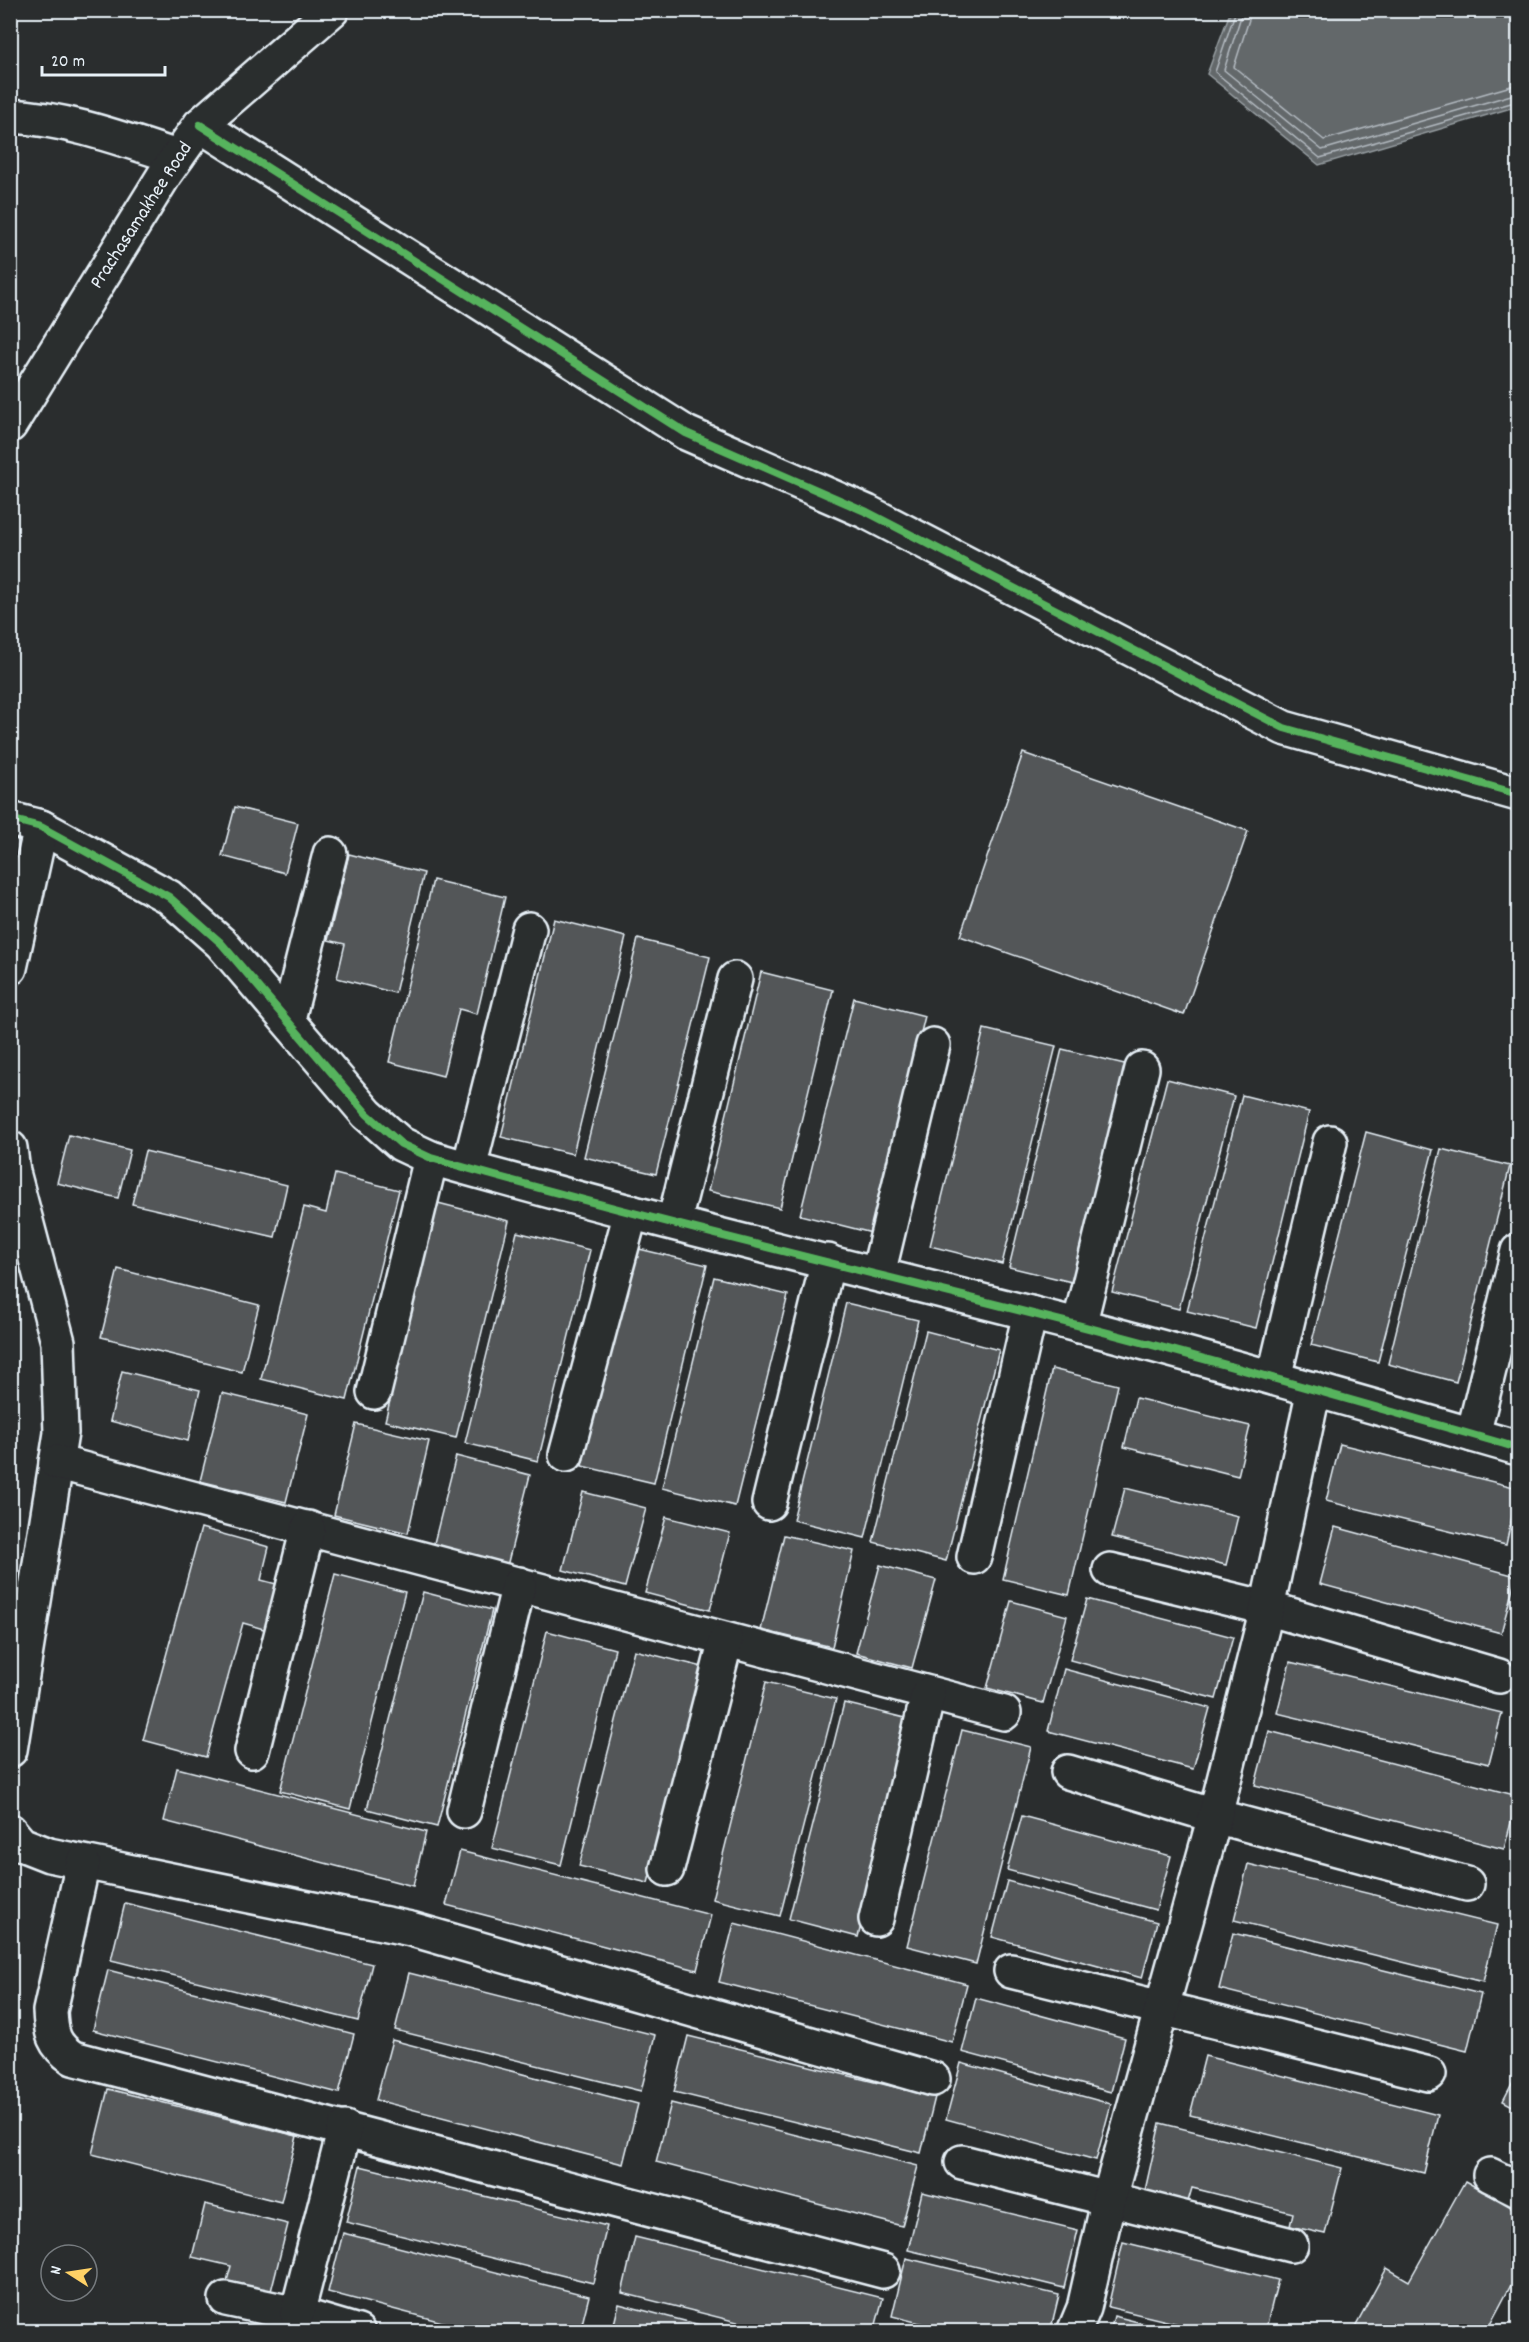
<svg xmlns="http://www.w3.org/2000/svg" width="1529" height="2342" viewBox="0 0 1529 2342" font-family="Dekko,sans-serif">
<style>
.water{fill:#63686b;stroke:#989fa3;stroke-width:1.5}
.lines{fill:none;stroke-linecap:round;stroke-linejoin:round}
.shore{stroke:#b3bac0;stroke-width:1.5}
.building{fill:#535759;stroke:#e8f1f8;stroke-width:1.5}
.minor-casing{stroke:#e8f1f8;stroke-width:38}
.minor{stroke:#2a2d2e;stroke-width:33}
.cycleway-casing{stroke:#2a2d2e;stroke-width:11}
.cycleway{stroke:#56b35d;stroke-width:8}
.labels{text-anchor:middle;dominant-baseline:central;stroke-width:4.5;stroke-linejoin:round;paint-order:stroke}
.street-label{font-size:20px;fill:#e8f1f8;stroke:#2a2d2e}
</style>
<rect width="100%" height="100%" fill="#2a2d2e"/>
<filter id="ink" filterUnits="userSpaceOnUse"><feTurbulence type="fractalNoise" baseFrequency=".0167" numOctaves="2"/><feDisplacementMap in="SourceGraphic" scale="12" xChannelSelector="R" yChannelSelector="G"/><feConvolveMatrix kernelMatrix="1 2 1 2 8 2 1 2 1" color-interpolation-filters="sRGB"/></filter>
<g filter="url(#ink)">
<path class="water" d="M1231 10 1518 11V106L1319 165 1207 74Z"/>
<g class="lines">
<g class="shore">
<path d="M1236 10 1215 72 1320 158 1518 101"/>
<path d="M1243 10 1224 70 1322 150 1518 93"/>
<path d="M1252 10 1234 67 1324 140 1518 84"/>
</g>
</g>
<g class="building">
<path d="M1023 753 1248 831 1184 1015 960 936Z"/>
<path d="M235 807 298 823 285 873 222 856Z"/>
<path d="M349 854 424 873 395 993 337 978 345 944 328 940Z"/>
<path d="M433 880 505 897 477 1014 459 1009 443 1076 389 1062Z"/>
<path d="M554 919 626 937 573 1154 501 1137Z"/>
<path d="M638 939 710 957 656 1174 584 1157Z"/>
<path d="M761 972 833 990 780 1208 708 1191Z"/>
<path d="M854 998 925 1016 872 1233 800 1215Z"/>
<path d="M984 1029 1056 1046 1002 1264 930 1246Z"/>
<path d="M1062 1049 1133 1066 1080 1284 1009 1267Z"/>
<path d="M1167 1079 1234 1096 1179 1309 1112 1292Z"/>
<path d="M1242 1095 1309 1112 1256 1328 1187 1311Z"/>
<path d="M1366 1132 1433 1150 1378 1362 1311 1345Z"/>
<path d="M69 1135 130 1150 118 1198 57 1183Z"/>
<path d="M1441 1149 1510 1166 1456 1382 1388 1364Z"/>
<path d="M145 1151 287 1185 275 1237 132 1204Z"/>
<path d="M335 1174 399 1190 347 1400 261 1379 304 1207 326 1213Z"/>
<path d="M438 1203 509 1221 456 1438 385 1421Z"/>
<path d="M517 1232 590 1250 538 1461 465 1443Z"/>
<path d="M635 1248 707 1265 654 1483 582 1466Z"/>
<path d="M118 1269 259 1305 242 1372 101 1337Z"/>
<path d="M714 1277 788 1295 735 1506 662 1488Z"/>
<path d="M846 1303 918 1320 865 1538 793 1520Z"/>
<path d="M926 1331 999 1350 946 1561 873 1542Z"/>
<path d="M1052 1369 1118 1385 1069 1595 1003 1579Z"/>
<path d="M122 1371 200 1390 188 1441 110 1421Z"/>
<path d="M222 1393 308 1414 286 1502 200 1481Z"/>
<path d="M1136 1398 1250 1426 1238 1476 1124 1447Z"/>
<path d="M356 1424 429 1441 408 1533 334 1515Z"/>
<path d="M1340 1444 1518 1488 1506 1545 1326 1501Z"/>
<path d="M456 1456 530 1475 507 1566 433 1547Z"/>
<path d="M1125 1488 1238 1516 1226 1565 1112 1537Z"/>
<path d="M583 1492 646 1508 625 1587 563 1570Z"/>
<path d="M666 1517 730 1533 710 1610 645 1593Z"/>
<path d="M1335 1527 1516 1576 1501 1633 1320 1584Z"/>
<path d="M201 1528 269 1547 261 1580 280 1585 267 1630 243 1623 206 1757 143 1740Z"/>
<path d="M784 1535 854 1551 832 1647 761 1630Z"/>
<path d="M880 1565 936 1580 912 1668 856 1653Z"/>
<path d="M335 1574 405 1592 350 1809 280 1791Z"/>
<path d="M423 1592 492 1610 437 1827 367 1809Z"/>
<path d="M1087 1599 1233 1637 1216 1699 1070 1660Z"/>
<path d="M1011 1601 1067 1616 1043 1703 987 1688Z"/>
<path d="M547 1631 615 1649 561 1865 492 1848Z"/>
<path d="M634 1650 703 1667 648 1883 579 1866Z"/>
<path d="M1290 1662 1502 1713 1489 1764 1277 1713Z"/>
<path d="M1064 1669 1210 1708 1193 1769 1048 1731Z"/>
<path d="M766 1682 836 1699 780 1916 712 1899Z"/>
<path d="M844 1703 913 1720 858 1937 789 1919Z"/>
<path d="M962 1730 1031 1747 976 1964 907 1946Z"/>
<path d="M1269 1731 1518 1796 1504 1849 1255 1785Z"/>
<path d="M177 1768 426 1832 413 1886 164 1821Z"/>
<path d="M1022 1816 1171 1856 1156 1910 1007 1870Z"/>
<path d="M460 1851 711 1915 697 1970 446 1905Z"/>
<path d="M1248 1864 1497 1925 1483 1982 1234 1920Z"/>
<path d="M1007 1881 1157 1922 1142 1978 992 1937Z"/>
<path d="M125 1903 372 1964 358 2021 111 1960Z"/>
<path d="M734 1923 967 1984 952 2042 719 1982Z"/>
<path d="M1233 1933 1481 1994 1467 2051 1219 1989Z"/>
<path d="M108 1970 354 2034 339 2093 93 2030Z"/>
<path d="M409 1973 655 2035 641 2091 395 2030Z"/>
<path d="M976 1998 1125 2038 1111 2092 962 2052Z"/>
<path d="M688 2036 935 2097 921 2153 674 2092Z"/>
<path d="M392 2040 638 2104 623 2164 376 2100Z"/>
<path d="M1205 2056 1438 2115 1424 2173 1190 2115Z"/>
<path d="M961 2063 1111 2104 1096 2160 946 2119Z"/>
<path d="M1518 2072V2109L1503 2101Z"/>
<path d="M108 2089 297 2136 281 2202 92 2154Z"/>
<path d="M671 2103 918 2166 902 2226 656 2162Z"/>
<path d="M1160 2123 1342 2168 1325 2234 1290 2226 1293 2213 1192 2188 1187 2205 1144 2195Z"/>
<path d="M360 2166 607 2226 593 2283 346 2222Z"/>
<path d="M1465 2181 1518 2211V2272L1486 2332H1352L1387 2268 1409 2281Z"/>
<path d="M922 2192 1078 2230 1064 2288 908 2250Z"/>
<path d="M205 2204 288 2224 271 2291 227 2281 231 2266 192 2257Z"/>
<path d="M343 2233 589 2296 580 2332H480L328 2292Z"/>
<path d="M635 2237 883 2298 874 2332H777L622 2293Z"/>
<path d="M1123 2242 1278 2280 1265 2332H1212L1108 2307Z"/>
<path d="M906 2258 1059 2295 1050 2332H955L892 2316Z"/>
<path d="M619 2304 727 2332H612Z"/>
<path d="M1114 2316 1178 2332H1110Z"/>
</g>
<g class="lines">
<defs>
<g id="minor">
<path d="M10 116C69 119 122 139 177 157"/>
<path d="M200 125 686 433 867 512 1284 728 1518 794"/>
<path d="M10 425 165 174 200 125 332 10"/>
<path d="M10 819 41 827 169 897 221 943 367 1114 401 1144 431 1158C645 1219 862 1270 1077 1325 1225 1363 1372 1406 1518 1448"/>
<path d="M10 968 41 827"/>
<path d="M288 1019 330 854"/>
<path d="M10 1148 13 1172 58 1342 61 1433 10 1750"/>
<path d="M469 1168 529 929"/>
<path d="M674 1222 735 979"/>
<path d="M878 1274 933 1045"/>
<path d="M1079 1326 1142 1069"/>
<path d="M1274 1378 1330 1142"/>
<path d="M374 1392 431 1158"/>
<path d="M1473 1435 1518 1251"/>
<path d="M566 1455 631 1212"/>
<path d="M56 1462 1004 1713"/>
<path d="M769 1503 828 1261"/>
<path d="M974 1557 1030 1313"/>
<path d="M1110 1570 1267 1608 1499 1676"/>
<path d="M252 1751 308 1528"/>
<path d="M1068 1772 1215 1816 1467 1884"/>
<path d="M464 1811 519 1584"/>
<path d="M10 1831 21 1844 49 1855 411 1929 933 2079"/>
<path d="M83 1863 50 2011C51 2033 53 2045 73 2058L883 2271"/>
<path d="M667 1869 726 1640"/>
<path d="M876 1919 928 1694"/>
<path d="M1011 1971 1429 2074"/>
<path d="M962 2162 1291 2245"/>
<path d="M1490 2175 1518 2189"/>
<path d="M226 2299 297 2314 358 2332"/>
<path d="M297 2314 345 2128"/>
<path d="M1074 2332 1084 2308 1109 2198 1215 1816 1267 1608 1314 1389"/>
</g>
</defs>
<use href="#minor" class="minor-casing"/>
<use href="#minor" class="minor"/>
<defs>
<g id="cycleway">
<path d="M200 125 686 433 867 512 1284 728 1518 794"/>
<path d="M10 819 41 827 169 897 221 943 367 1114 401 1144 431 1158C645 1219 862 1270 1077 1325 1225 1363 1372 1406 1518 1448"/>
</g>
</defs>
<use href="#cycleway" class="cycleway-casing"/>
<use href="#cycleway" class="cycleway"/>
</g>
</g>
<g class="labels">
<g class="street-label">
<text transform="translate(142 216) rotate(-57)">Prachasamakhee Road</text>
</g>
</g>
<rect width="1529" height="2342" fill="none" stroke="#2a2d2e" stroke-width="36"/>
<rect x="18" y="18" width="1493" height="2306" fill="none" stroke="#e8f1f8" stroke-width="2" filter="url(#ink)"/>
<g transform="translate(69 2273) rotate(282)"><circle r="28" fill="#2a2d2e" stroke="#767b7f" stroke-width="1.5"/>
<path d="M0-4.5L10 22L0 15L-10 22Z" fill="#ffd166"/>
<text y="-9" font-size="16" font-weight="bold" text-anchor="middle" fill="#e8f1f8">N</text>
</g>
<path d="M42 66v9h123v-9" fill="none" stroke="#e8f1f8" stroke-width="3"/>
<text x="51" y="66" font-size="18" fill="#e8f1f8" stroke="#2a2d2e" stroke-width="4.5" paint-order="stroke">20 m</text>
</svg>
